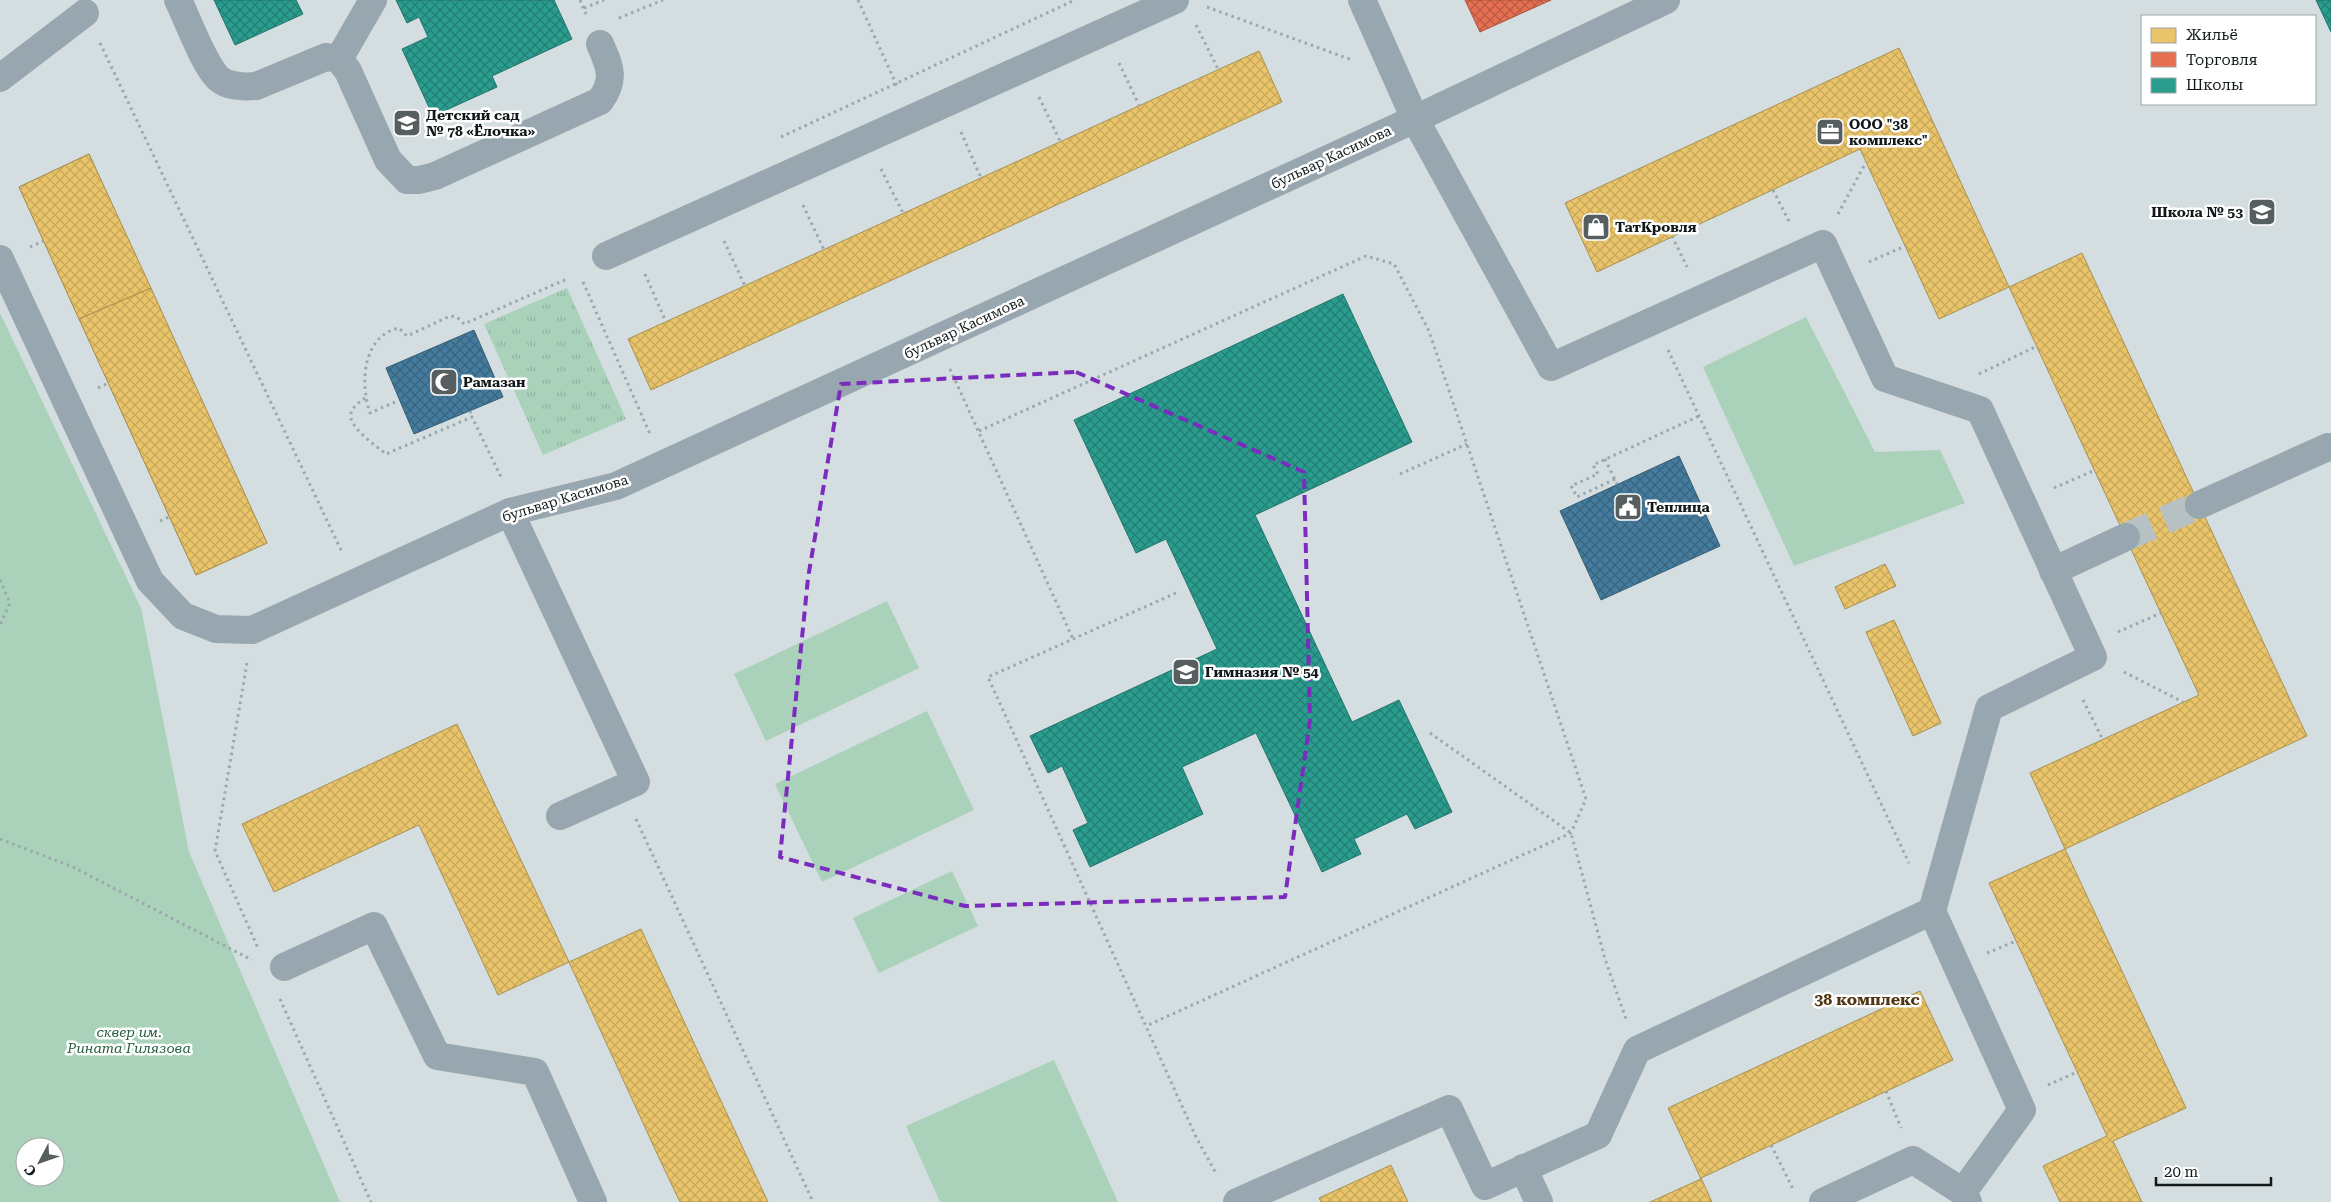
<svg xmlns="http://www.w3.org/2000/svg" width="2331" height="1202" viewBox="0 0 2331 1202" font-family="'Roboto Serif',serif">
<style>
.grass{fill:url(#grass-tufts)}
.green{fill:#aad1ba;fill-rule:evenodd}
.homes{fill:url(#homes-cross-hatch);stroke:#a89152}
.shops{fill:url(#shops-cross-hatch);stroke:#a75540}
.schools{fill:url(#schools-cross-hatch);stroke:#23756c}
.public{fill:url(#public-cross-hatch);stroke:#365e76}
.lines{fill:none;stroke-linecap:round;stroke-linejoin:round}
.minor-tunnel{stroke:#b7c0c2;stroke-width:28;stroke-dasharray:28 14;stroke-linecap:butt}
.path{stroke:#9aa7ac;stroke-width:3;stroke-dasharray:2.5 4;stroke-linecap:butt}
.minor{stroke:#98a7af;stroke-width:28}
.marked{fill:none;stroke:#7b2cbf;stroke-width:4;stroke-dasharray:10 6;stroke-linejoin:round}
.labels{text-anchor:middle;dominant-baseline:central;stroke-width:5;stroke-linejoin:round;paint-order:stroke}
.poi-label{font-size:14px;font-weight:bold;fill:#12191a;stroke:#fff;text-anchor:start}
.street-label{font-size:14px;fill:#12191a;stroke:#fff}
.park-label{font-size:14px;font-style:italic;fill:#24603c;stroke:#fff}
.quarter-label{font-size:16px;font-weight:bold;fill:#4f3614;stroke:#fff}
</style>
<defs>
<pattern id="grass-tufts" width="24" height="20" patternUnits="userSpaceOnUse" patternTransform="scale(1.25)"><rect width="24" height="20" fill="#aad1ba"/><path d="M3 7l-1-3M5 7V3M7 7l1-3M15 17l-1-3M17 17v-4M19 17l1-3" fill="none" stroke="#91b39f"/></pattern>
<pattern id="homes-cross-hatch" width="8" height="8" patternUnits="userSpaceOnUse" patternTransform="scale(1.25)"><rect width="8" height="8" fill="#e9c46a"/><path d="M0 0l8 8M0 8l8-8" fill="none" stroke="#c7a85b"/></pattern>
<pattern id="shops-cross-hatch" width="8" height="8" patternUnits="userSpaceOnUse" patternTransform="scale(1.25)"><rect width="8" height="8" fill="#e76f51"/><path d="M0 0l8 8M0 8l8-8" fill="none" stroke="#ba5a42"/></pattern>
<pattern id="schools-cross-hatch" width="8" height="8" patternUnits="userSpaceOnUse" patternTransform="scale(1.25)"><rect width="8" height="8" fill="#2a9d8f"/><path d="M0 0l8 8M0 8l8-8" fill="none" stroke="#237f74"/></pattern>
<pattern id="public-cross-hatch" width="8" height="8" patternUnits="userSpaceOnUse" patternTransform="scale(1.25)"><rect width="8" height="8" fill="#457b9d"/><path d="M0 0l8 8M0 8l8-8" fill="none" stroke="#38647f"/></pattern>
</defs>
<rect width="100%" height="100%" fill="#d4dee0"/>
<path class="grass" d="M567 288 626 419 543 455 484 324Z"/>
<g class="green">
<path d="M0 313 141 608 189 852 340 1202H0ZM25 1147H55V1177H25Z"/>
<path d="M1806 317 1875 452 1940 450 1965 503 1794 566 1703 367Z"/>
<path d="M887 601 919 668 766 741 734 674Z"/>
<path d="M927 711 974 810 822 882 775 784Z"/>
<path d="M952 871 978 926 879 973 853 918Z"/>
<path d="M1054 1060 1118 1202H940L906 1126Z"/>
</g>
<g class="homes">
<path d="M1899 48 2009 287 1939 319 1860 149 1597 272 1565 203Z"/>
<path d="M1259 51 1282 102 651 390 628 339Z"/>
<path d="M89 154 267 543 196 575 19 187Z"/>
<path d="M89 154 151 288 79 319 19 187Z"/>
<path d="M2082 253 2307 736 2065 849 2030 773 2199 695 2009 287Z"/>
<path d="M151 288 267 543 196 575 79 319Z"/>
<path d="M1885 564 1896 586 1845 609 1835 587Z"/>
<path d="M1894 620 1941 723 1913 736 1866 632Z"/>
<path d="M457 724 569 962 498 995 419 825 274 892 242 824Z"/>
<path d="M2065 849 2186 1108 2113 1141 2142 1202H2060L2043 1166 2107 1136 1989 883Z"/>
<path d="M641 929 768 1202H680L660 1160 569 962Z"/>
<path d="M1920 991 1953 1060 1701 1178 1712 1202H1650L1701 1179 1668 1108Z"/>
<path d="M1391 1165 1408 1202H1321L1319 1198Z"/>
</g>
<path class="shops" d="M1465 0H1551L1480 32Z"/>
<g class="schools">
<path d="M214 0H296L303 14 235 45Z"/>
<path d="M396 0H554L572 39 492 76 497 87 433 116 402 49 428 37 419 17 407 23Z"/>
<path d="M2316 0H2331V32Z"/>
<path d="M1343 294 1412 442 1255 515 1352 722 1399 700 1452 812 1415 829 1407 814 1354 839 1361 854 1322 872 1256 733 1182 767 1203 814 1090 867 1073 830 1088 823 1062 766 1048 773 1030 736 1217 649 1166 539 1136 553 1074 420Z"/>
</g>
<g class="public">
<path d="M474 330 503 397 414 434 386 368Z"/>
<path d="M1679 456 1720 546 1601 600 1560 511Z"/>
</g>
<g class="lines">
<path class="minor-tunnel" d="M2126 537 2199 505"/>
<g class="path">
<path d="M580 0 586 14"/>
<path d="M858 0 897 86"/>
<path d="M1207 7 1352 60"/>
<path d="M584 8 604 0"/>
<path d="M619 18 663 0"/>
<path d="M1196 25 1218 69"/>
<path d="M100 43 342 552"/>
<path d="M1119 63 1139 105"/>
<path d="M1039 97 1060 141"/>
<path d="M961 132 981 178"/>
<path d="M781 137 1075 0"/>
<path d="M881 169 903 213"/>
<path d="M1773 190 1790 223"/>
<path d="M803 205 824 250"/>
<path d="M1838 214 1866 162"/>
<path d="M1672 236 1687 267"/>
<path d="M724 241 745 286"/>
<path d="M30 247 44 241"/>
<path d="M1869 262 1905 246"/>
<path d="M645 274 666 322"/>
<path d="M583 282 650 434"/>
<path d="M1668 350 1909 863"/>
<path d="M950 369 1073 639"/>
<path d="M1979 374 2037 346"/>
<path d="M98 388 108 383"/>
<path d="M365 398C360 402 353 406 351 413 347 426 376 446 386 454L472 417 502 479"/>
<path d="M395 402 370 413C360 384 362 336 399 328L407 336 450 316 457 317 464 324 567 279"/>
<path d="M470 411 472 417"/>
<path d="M979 431 1366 256 1394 264 1429 331 1586 799 1571 833 1146 1026"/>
<path d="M1605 459 1617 484"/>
<path d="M1400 474 1467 444"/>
<path d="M1615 479 1577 497 1571 486 1598 474 1593 465 1699 416"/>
<path d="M2054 488 2095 470"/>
<path d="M160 521 169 517"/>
<path d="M0 580 10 603 0 625"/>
<path d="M1176 593 988 677 1196 1137 1217 1175"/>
<path d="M2118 632 2161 613"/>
<path d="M247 663 215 851 258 948"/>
<path d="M2124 672 2183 702"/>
<path d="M2083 700 2103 740"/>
<path d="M1430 733 1571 833 1605 959 1626 1019"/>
<path d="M636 819 813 1202"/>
<path d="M0 839 73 867 252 960"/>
<path d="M1987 953 2016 941"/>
<path d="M280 999 371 1202"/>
<path d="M2048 1085 2077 1072"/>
<path d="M1886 1091 1901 1128"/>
<path d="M1771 1145 1793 1189"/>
</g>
<g class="minor">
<path d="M178 0C188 20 203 63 218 78 228 87 243 87 256 86L326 57 339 59 348 71 388 160 407 180H419L435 176 600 101C616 79 610 67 600 44"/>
<path d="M1362 0 1415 119 1551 367 1823 244 1885 378 1980 410 2093 657 1989 708 1932 911 2022 1110 1963 1192 1968 1202"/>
<path d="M339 59 373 0"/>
<path d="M0 78 85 13"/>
<path d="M606 256 1175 0"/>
<path d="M0 259 150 581 183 616 216 629 252 630 510 512 616 486 1415 119 1666 0"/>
<path d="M2199 505 2328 447"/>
<path d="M510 512 636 782 560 816"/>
<path d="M2053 571 2126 537"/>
<path d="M284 967 374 926 437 1056 535 1072 593 1202"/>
<path d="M1523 1168 1539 1202"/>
<path d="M1237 1202 1449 1109 1485 1186 1598 1135 1637 1050 1932 911"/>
<path d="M1823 1202 1913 1160 1963 1192"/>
</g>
</g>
<path class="marked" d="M1076 372 1304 472 1310 720 1285 897 965 906 780 857 808 578 841 384Z"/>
<defs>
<symbol id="school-square" viewBox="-11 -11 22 22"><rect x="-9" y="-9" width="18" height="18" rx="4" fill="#565e5f" stroke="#fff"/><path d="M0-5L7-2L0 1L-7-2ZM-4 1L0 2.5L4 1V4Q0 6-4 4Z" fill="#fff"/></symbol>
<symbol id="office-square" viewBox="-11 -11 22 22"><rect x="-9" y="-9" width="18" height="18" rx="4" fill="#565e5f" stroke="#fff"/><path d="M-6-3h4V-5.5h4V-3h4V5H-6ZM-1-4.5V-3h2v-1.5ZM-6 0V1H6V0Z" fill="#fff"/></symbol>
<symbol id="shop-square" viewBox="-11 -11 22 22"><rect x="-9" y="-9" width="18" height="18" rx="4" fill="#565e5f" stroke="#fff"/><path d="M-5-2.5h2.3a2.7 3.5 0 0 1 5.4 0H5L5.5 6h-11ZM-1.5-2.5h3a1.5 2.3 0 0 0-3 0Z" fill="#fff"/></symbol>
<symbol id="mosque-square" viewBox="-11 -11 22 22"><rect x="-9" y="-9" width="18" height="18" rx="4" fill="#565e5f" stroke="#fff"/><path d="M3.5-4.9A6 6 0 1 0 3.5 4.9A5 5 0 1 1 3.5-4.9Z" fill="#fff"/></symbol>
<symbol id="civic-square" viewBox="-11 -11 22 22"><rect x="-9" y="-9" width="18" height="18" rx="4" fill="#565e5f" stroke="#fff"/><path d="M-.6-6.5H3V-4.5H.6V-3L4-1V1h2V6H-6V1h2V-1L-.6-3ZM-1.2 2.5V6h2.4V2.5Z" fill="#fff"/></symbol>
</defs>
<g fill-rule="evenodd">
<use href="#school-square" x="391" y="107" width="32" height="32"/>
<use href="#office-square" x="1814" y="116" width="32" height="32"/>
<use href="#school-square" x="2246" y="196" width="32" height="32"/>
<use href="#shop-square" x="1580" y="211" width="32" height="32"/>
<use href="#mosque-square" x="428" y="366" width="32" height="32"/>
<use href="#civic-square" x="1612" y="491" width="32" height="32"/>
<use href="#school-square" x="1170" y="656" width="32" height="32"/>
</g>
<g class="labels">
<g class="poi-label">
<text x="426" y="115">Детский сад<tspan x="426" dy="16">№ 78 «Ёлочка»</tspan></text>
<text x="1849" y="124">ООО "38<tspan x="1849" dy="16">комплекс"</tspan></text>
<text x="2243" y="212" text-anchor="end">Школа № 53</text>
<text x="1615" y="227">ТатКровля</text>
<text x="463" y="382">Рамазан</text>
<text x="1647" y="507">Теплица</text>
<text x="1205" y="672">Гимназия № 54</text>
</g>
<g class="street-label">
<text transform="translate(1331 157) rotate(-25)">бульвар Касимова</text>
<text transform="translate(964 327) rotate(-25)">бульвар Касимова</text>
<text transform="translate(565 498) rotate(-17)">бульвар Касимова</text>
</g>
<g class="park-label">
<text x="129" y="1032">сквер им.<tspan x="129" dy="16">Рината Гилязова</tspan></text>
</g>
<g class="quarter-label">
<text x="1867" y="999">38 комплекс</text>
</g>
</g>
<rect x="2141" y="15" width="175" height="90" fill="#ffffff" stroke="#a0a3a3"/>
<rect x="2151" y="28" width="25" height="15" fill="#e9c46a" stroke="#a0a3a3"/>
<text x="2186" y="40" font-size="15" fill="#12191a">Жильё</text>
<rect x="2151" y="52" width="25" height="15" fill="#e76f51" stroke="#a0a3a3"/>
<text x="2186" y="65" font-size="15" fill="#12191a">Торговля</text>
<rect x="2151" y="78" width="25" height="15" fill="#2a9d8f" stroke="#a0a3a3"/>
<text x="2186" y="90" font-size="15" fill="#12191a">Школы</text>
<g transform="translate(40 1162) rotate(229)"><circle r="24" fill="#ffffff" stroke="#a0a3a3"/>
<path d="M0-4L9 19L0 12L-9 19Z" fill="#565e5f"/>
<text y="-8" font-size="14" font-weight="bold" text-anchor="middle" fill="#12191a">С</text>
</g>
<path d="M2156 1177v8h115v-8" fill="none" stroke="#12191a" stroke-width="2.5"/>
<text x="2164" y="1177" font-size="15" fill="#12191a" stroke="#ffffff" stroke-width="4" paint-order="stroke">20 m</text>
</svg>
